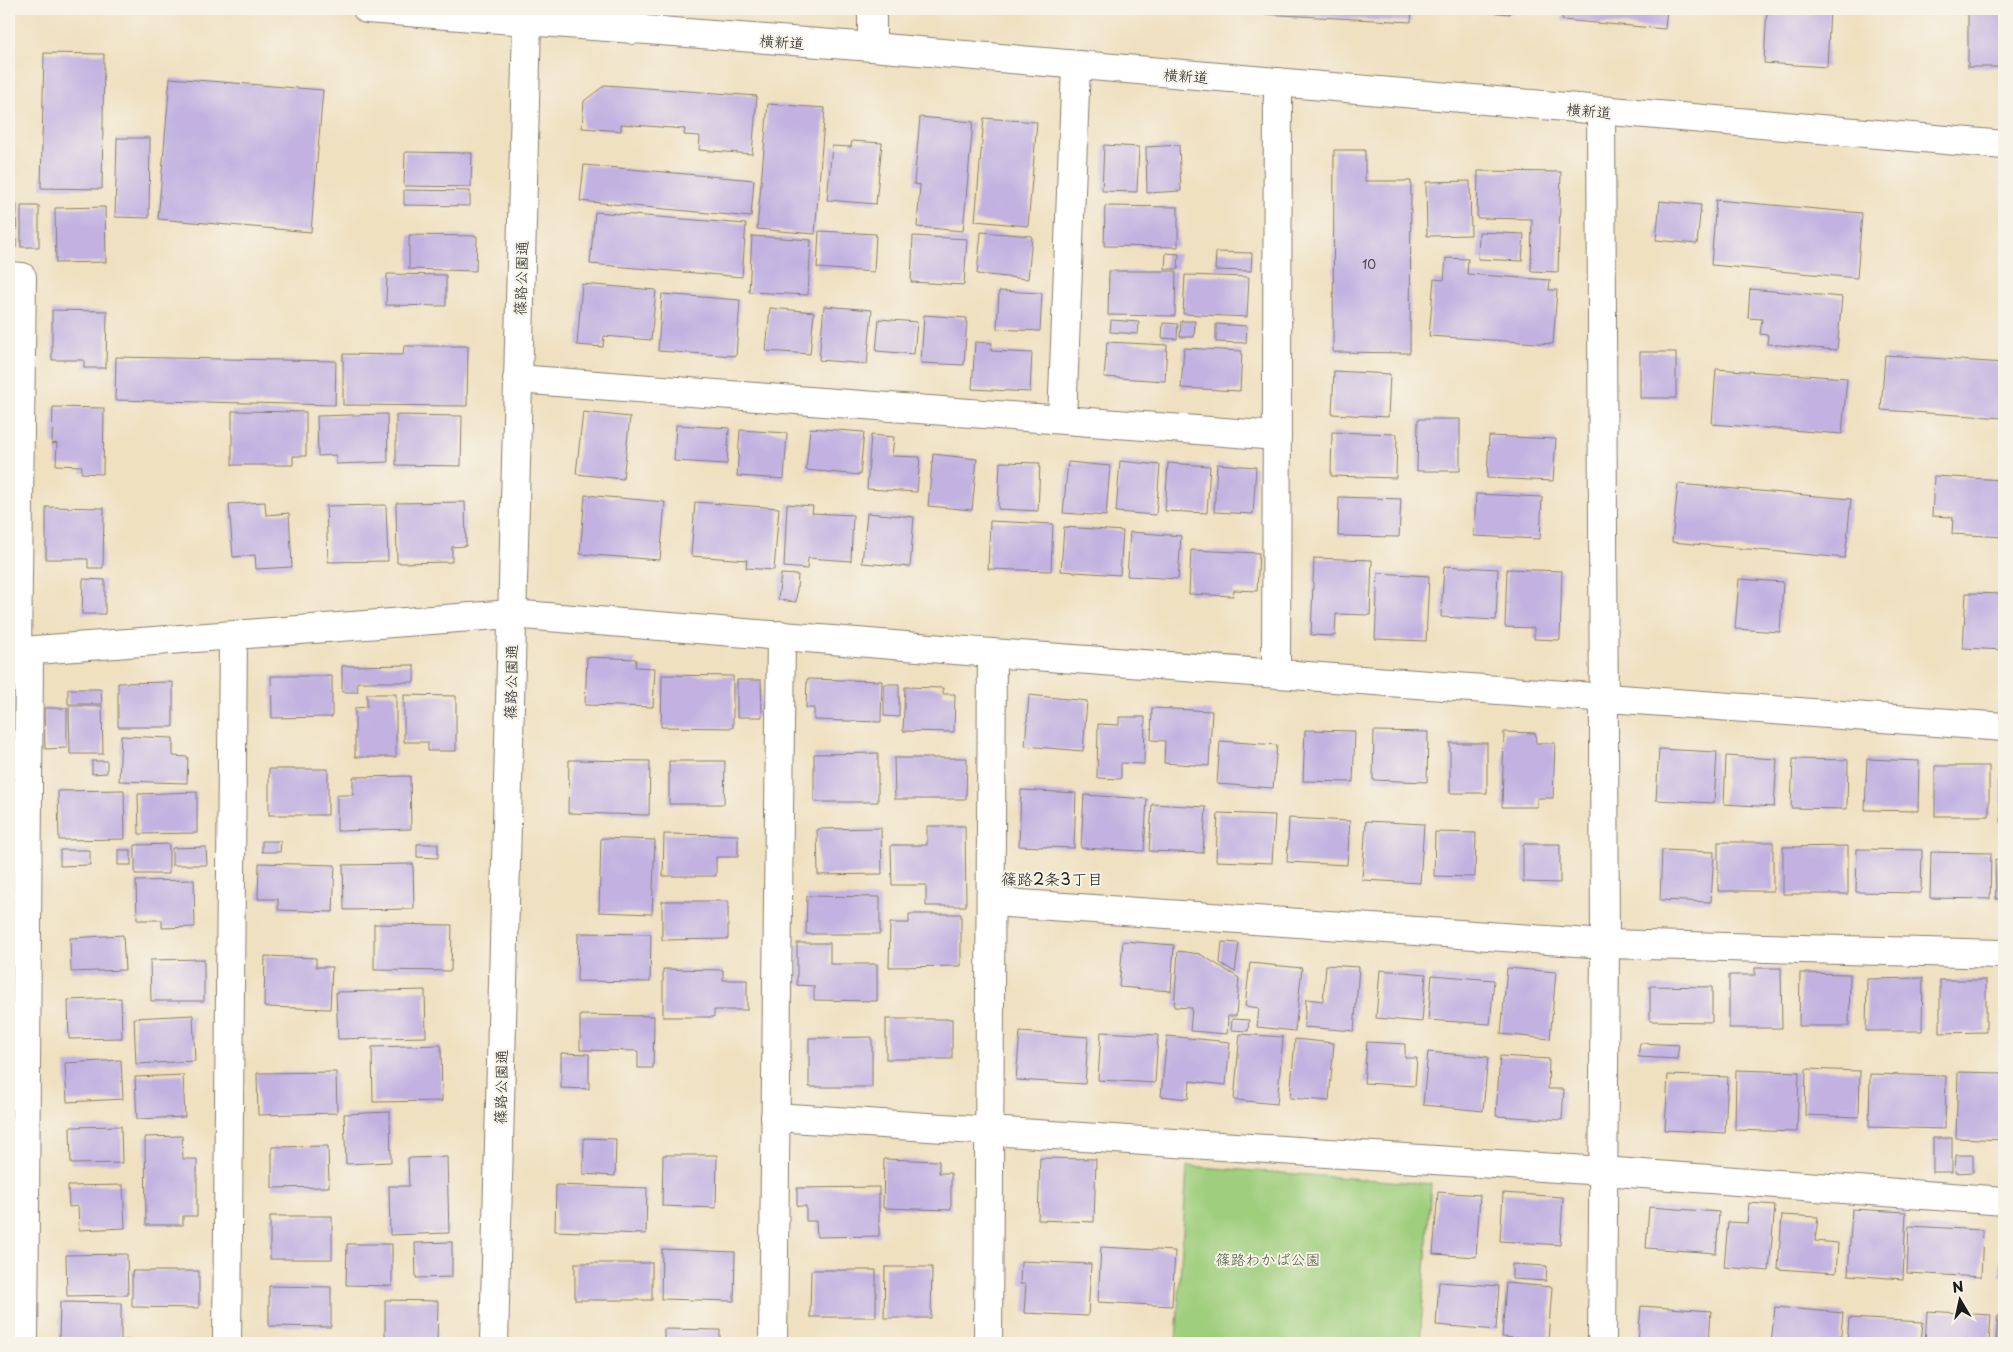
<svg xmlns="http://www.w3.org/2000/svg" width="2013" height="1352" viewBox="0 0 2013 1352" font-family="'Playpen Sans','Klee One',sans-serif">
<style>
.green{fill:#9fce7c;stroke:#5e754c}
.building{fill:#c3b2e1}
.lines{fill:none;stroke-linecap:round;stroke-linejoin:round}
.minor-casing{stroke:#867e6e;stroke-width:30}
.tertiary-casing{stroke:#867e6e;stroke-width:30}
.minor{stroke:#fff;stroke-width:28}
.tertiary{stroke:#fff;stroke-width:28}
.labels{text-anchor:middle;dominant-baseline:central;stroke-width:4;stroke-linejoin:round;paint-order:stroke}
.number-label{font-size:12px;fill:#46424d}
.street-label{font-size:15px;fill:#1c1c1c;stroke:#f7f3e8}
.park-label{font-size:15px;fill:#4a5a3e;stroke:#f7f3e8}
.neighbourhood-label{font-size:16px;fill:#1c1c1c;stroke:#f7f3e8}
</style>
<rect width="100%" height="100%" fill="#f7f3e8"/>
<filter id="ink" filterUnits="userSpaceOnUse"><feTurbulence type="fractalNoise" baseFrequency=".02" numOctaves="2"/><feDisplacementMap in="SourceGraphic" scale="10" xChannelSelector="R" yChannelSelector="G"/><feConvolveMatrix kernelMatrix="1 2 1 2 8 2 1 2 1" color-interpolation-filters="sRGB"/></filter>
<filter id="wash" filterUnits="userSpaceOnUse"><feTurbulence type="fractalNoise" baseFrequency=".0096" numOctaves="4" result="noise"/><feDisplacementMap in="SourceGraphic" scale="20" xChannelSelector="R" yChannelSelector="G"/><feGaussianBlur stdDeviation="1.12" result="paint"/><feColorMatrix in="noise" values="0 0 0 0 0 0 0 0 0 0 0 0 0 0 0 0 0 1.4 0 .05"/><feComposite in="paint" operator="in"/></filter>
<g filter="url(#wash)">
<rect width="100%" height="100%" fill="#efe0c0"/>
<path class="green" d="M1187 1166 1431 1184 1420 1343 1176 1342Z"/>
<g id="blocks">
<g class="building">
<path d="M1263 9H1412L1411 22 1263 14Z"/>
<path d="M1454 9H1511L1510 14Z"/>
<path d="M1563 9H1667L1665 29 1562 20Z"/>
<path d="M1767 9H1830L1827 67 1764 63Z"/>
<rect x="1968" y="9" width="36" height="58"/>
<path d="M44 53 104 54 102 189 41 188Z"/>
<path d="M170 78 323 90 311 232 158 219Z"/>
<path d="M605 85 757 96 752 154 699 150 700 136 684 135 685 129 621 124V131L582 128 584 101Z"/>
<path d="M768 104 825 108 815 234 757 229Z"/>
<path d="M920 117 973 122 963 231 917 227 920 185 914 184Z"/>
<path d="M984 118 1037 122 1028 226 975 221Z"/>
<path d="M117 138H150L149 218 115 217Z"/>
<path d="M852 141 882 143 876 204 827 200 832 146 851 147Z"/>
<path d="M1104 145 1139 147 1137 192 1102 191Z"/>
<path d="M1179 145 1181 191 1147 193 1146 147Z"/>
<path d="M1334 150H1365V181H1411L1410 353 1333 352Z"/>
<path d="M405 152 472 153 471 187 404 186Z"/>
<path d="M584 165 754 180 751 217 580 201Z"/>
<path d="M1478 171 1561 172 1558 272 1531 271 1532 219 1477 218Z"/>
<path d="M1470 181 1471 235 1427 236 1426 182Z"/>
<path d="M404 190 470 191V206L404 205Z"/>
<path d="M1716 200 1862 213 1857 278 1711 265Z"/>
<path d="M1660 201 1701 205 1697 244 1656 240Z"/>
<path d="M9 205H17L16 248H9Z"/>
<rect x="21" y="206" width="18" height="41"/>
<path d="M1105 206 1178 207V247L1104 246Z"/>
<path d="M105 207 106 262 56 263 55 208Z"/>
<path d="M595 212 746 224 742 277 590 264Z"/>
<path d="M819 231 876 234 874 272 817 268Z"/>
<path d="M981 232 1032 236 1028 279 977 274Z"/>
<path d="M1479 232 1524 234 1522 261 1478 259Z"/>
<path d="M409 235 477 236 476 271 409 269Z"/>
<path d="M752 236 811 240 808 295 749 292Z"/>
<path d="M913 236 967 239 964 285 911 282Z"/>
<path d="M1216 252 1252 253 1251 271 1215 270Z"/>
<path d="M1166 253 1179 254 1178 269H1165Z"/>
<path d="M1446 258 1468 259 1467 274 1550 280 1549 290H1557L1553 344 1429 336 1434 279 1444 280Z"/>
<path d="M1109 271H1176L1175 316 1108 315Z"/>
<path d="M387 274 446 275V306L386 305Z"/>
<path d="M1185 275 1249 277 1247 317 1183 314Z"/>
<path d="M582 284 656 290 651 340 604 336 603 347 577 345Z"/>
<path d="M1750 289 1842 297 1837 350 1767 344 1768 335 1760 334 1762 319 1748 318Z"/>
<path d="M999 291 1042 293 1040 331 997 329Z"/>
<path d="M662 294 740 300 736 356 658 351Z"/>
<path d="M824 306 872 310 867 364 819 360Z"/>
<path d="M770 308 814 312 810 354 766 351Z"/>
<path d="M52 310 107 311 106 368H84V360H52Z"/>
<path d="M924 315 967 318 964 365 921 363Z"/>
<path d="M879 319 917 322 914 354 876 351Z"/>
<path d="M1111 320 1139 322 1138 334 1110 332Z"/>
<path d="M1181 321H1195L1194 337H1180Z"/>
<path d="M1163 323 1178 324 1177 339 1162 338Z"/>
<path d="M1216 324 1247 326 1246 343 1216 342Z"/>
<path d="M975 342 992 343 991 351 1032 353 1030 392 972 389Z"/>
<path d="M1107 342 1167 345 1165 381 1104 377Z"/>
<path d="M404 346H468L467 406 343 405V354L403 355Z"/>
<path d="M1184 348 1242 351 1240 391 1181 388Z"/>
<rect x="1640" y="352" width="36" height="46"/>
<path d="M1885 355 2004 363V418L1881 410Z"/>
<path d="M116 357 336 361 335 405 115 400Z"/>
<path d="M1716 369 1847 378 1842 434 1712 424Z"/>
<path d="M1334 371 1390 374 1388 417 1332 414Z"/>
<path d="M53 407 104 408 103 474 81 473 82 466 56 465 57 443 52 444Z"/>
<path d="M232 411 306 412V456H293V465H232Z"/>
<path d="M583 412 630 417 623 479 576 474Z"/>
<path d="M387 414 388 462 336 464V455L318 456 317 416Z"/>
<path d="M396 415 462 416 461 466 396 465Z"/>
<path d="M1418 419H1460V471H1417Z"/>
<path d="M676 425 729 428 727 464 674 461Z"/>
<path d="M810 428 864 432 860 475 806 470Z"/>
<path d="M740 430 787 433 784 479 737 476Z"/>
<path d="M1332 432 1397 434 1396 478 1331 476Z"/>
<path d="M871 435 894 437 892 456 920 457 917 492 867 489Z"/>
<path d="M1489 436 1556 439 1553 481 1487 478Z"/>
<path d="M933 454 977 459 972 510 928 506Z"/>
<path d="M1120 461 1160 465 1156 515 1116 512Z"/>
<path d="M1000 462 1040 463 1038 511 998 509Z"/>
<path d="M1068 462 1110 466 1106 516 1063 513Z"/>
<path d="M1168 463 1210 466 1207 513 1165 511Z"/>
<path d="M1217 464 1256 467 1253 514 1214 512Z"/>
<path d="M1934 476 2004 480V537L1952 534 1953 517 1932 516Z"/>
<path d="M1678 484 1851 499 1845 558 1672 542Z"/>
<path d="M1476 494 1542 497 1540 539 1474 536Z"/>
<path d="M585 495 665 502 660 560 580 554Z"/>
<path d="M1339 497 1401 499 1399 537 1338 536Z"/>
<path d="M265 502 266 515 289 513 292 567 256 569 255 555 233 557 229 504Z"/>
<path d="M465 502 466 546 452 547V562L397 563 396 503Z"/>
<path d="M695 502 779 508 774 570 746 568 747 560 691 556Z"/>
<path d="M787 504 813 506 812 513 853 515 851 561 808 558 807 569 784 567Z"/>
<path d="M386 505 388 561 328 562 326 506Z"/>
<path d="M46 507 104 508 103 568H88V559H46Z"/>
<path d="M867 513 914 517 910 567 862 563Z"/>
<path d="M990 521 1053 524 1051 571 988 569Z"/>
<path d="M1064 527 1123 531 1120 575 1061 571Z"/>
<path d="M1130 532 1181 536 1178 579 1127 576Z"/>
<path d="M1191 550 1259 553 1257 591 1234 590 1233 596 1189 594Z"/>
<path d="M1314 558 1372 560 1370 615 1336 614 1335 636 1311 635Z"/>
<path d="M1444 566 1498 569 1496 620 1441 617Z"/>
<path d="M1507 569 1562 571 1560 640 1534 639V628L1505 627Z"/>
<path d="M1378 573 1429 576 1426 641 1375 639Z"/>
<path d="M781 574 798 575 796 602 778 600Z"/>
<path d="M83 579 105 580V614H82Z"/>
<path d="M1739 579 1783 582 1780 632 1735 629Z"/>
<path d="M1966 593 2004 594V650L1963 648Z"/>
<path d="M587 657 636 659 635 667 655 668 653 707 585 705Z"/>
<path d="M414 665V682H357L358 692H342V666Z"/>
<path d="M662 675 733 676V728L661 727Z"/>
<path d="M271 676H332V717L272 718Z"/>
<path d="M807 679 882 681 881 722 814 720V708H806Z"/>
<path d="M737 680H761L762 717H737Z"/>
<path d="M173 682V727H118V683Z"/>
<path d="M884 684H899V717L884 716Z"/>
<path d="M905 687 943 688V694H955L954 732 903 731Z"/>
<path d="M68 689H101L102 704H68Z"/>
<path d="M367 694H396V757H355V708L367 707Z"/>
<path d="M404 695 456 696V751H428V742H404Z"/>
<path d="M1029 695 1087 701 1083 751 1025 746Z"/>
<path d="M69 706H102L103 754H70Z"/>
<path d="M44 708H67V748L45 749Z"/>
<path d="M1152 708 1212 711 1209 766 1164 763 1165 741 1151 740Z"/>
<path d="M1119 717H1145L1144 764 1121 763V779L1097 778 1098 724 1119 725Z"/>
<path d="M1305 730 1355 731 1353 782 1303 781Z"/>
<path d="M1374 731 1428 732 1427 782 1373 780Z"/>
<path d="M1504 732 1535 733 1536 743H1555L1553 798H1537V807H1502Z"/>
<path d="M121 736 173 738V756L188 757 187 783 119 781Z"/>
<path d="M1220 741 1277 745 1273 788 1217 784Z"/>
<rect x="1450" y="743" width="37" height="50"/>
<path d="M1659 749 1717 752 1714 803 1656 800Z"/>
<path d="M878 753V802H814V754Z"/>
<path d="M1726 756 1777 759 1774 807 1724 804Z"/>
<path d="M894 758H967L966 799H895Z"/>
<path d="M1793 759 1848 760 1847 809 1791 808Z"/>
<path d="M1867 759 1919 761 1918 811 1865 810Z"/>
<path d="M569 760 650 761 649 815 568 813Z"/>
<path d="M92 761H107V773L92 774Z"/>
<path d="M669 761H725L724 804H669Z"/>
<rect x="1935" y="766" width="54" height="50"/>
<rect x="269" y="769" width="59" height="46"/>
<path d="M410 776 411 829 337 831V795H353V777Z"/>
<rect x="2001" y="777" width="3" height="45"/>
<path d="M124 790 125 839 59 840 58 791Z"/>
<path d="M1021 790 1076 793 1074 848 1019 846Z"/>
<path d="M197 792V833L139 834 138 794Z"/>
<path d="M1084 795 1147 799 1144 851 1081 848Z"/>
<path d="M1152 804 1206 807 1203 853 1149 851Z"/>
<path d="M1218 813 1275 815 1272 863 1216 861Z"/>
<path d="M1289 818 1350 821 1347 865 1287 862Z"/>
<path d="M1366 821 1424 824 1420 883 1362 880Z"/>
<path d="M927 826H965L966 906H926V885H892L891 845H927Z"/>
<path d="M881 828 882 874 818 875 817 829Z"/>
<path d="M1435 832 1476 833 1475 877 1434 876Z"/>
<path d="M664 834 738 835V857H716V876H663Z"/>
<path d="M601 838 655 840 652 914 599 912Z"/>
<path d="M262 841H281L280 852H262Z"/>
<rect x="1718" y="842" width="55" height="49"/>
<path d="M169 844V874H135V845Z"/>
<path d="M417 844H438V858L417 857Z"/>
<path d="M1523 844H1560V883L1523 882Z"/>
<path d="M1848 846V894H1783V847Z"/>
<path d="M206 847 207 865H172V848Z"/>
<path d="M1857 849 1922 850 1921 893 1856 892Z"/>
<path d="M60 850H90V865L60 866Z"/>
<rect x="118" y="850" width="13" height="15"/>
<path d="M1662 850 1714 852 1711 902 1660 900Z"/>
<path d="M1931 852 1991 853 1990 899 1930 898Z"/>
<path d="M1995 860H2004V899H1996Z"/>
<path d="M259 863 335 865 333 912 278 910V899H258Z"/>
<path d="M413 864 414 909 344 910 343 865Z"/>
<path d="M194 880 195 927 162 928V920H137L136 881Z"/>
<path d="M807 896 880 897V934H806Z"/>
<path d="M662 901H728V939L662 940Z"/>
<path d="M909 914H961V966L889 967 890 923H909Z"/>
<path d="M374 924 452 925 451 971 374 970Z"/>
<path d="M578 933 651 934 650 982 577 981Z"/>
<path d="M123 935 125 970 71 972 70 938Z"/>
<path d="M1123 941 1174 945 1171 991 1119 987Z"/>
<path d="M1222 942 1239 943 1235 972 1220 963Z"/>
<path d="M797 943H830V964H877V1001L814 1000V986L797 985Z"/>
<path d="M1178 951 1200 954 1239 978 1236 1016H1228L1227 1034 1190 1031 1192 1008 1174 1007Z"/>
<path d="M265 956 316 958V967H332L330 1009 264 1007Z"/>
<path d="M204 959V1001H151L150 960Z"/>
<path d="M1250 963 1302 968 1295 1031 1257 1027 1259 1008 1245 1006Z"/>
<path d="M1326 965 1359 967 1354 1031 1304 1027 1306 999 1323 1001Z"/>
<path d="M1507 968 1556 972 1550 1039 1501 1034Z"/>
<path d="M1755 968H1781L1782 1028H1729V975H1755Z"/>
<path d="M663 969 723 970V980H747V1010H714V1017H663Z"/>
<path d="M1380 970 1426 974 1422 1022 1376 1018Z"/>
<path d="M1800 973 1850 974 1849 1026H1799Z"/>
<path d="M1432 975 1494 980 1490 1024 1428 1020Z"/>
<path d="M1923 978 1922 1031H1866L1867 979Z"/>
<path d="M2001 978H2004V1018H2002Z"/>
<path d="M1940 980H1986V1032L1940 1033Z"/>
<path d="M1650 986 1712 987V1022L1650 1021Z"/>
<path d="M425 990 426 1037 338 1039 336 992Z"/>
<path d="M121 998 122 1038 69 1039 68 1000Z"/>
<path d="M193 1015 195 1061 136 1064 134 1018Z"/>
<path d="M580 1015 654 1016 653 1068H638V1051L580 1050Z"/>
<rect x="886" y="1019" width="66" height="40"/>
<path d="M1232 1019 1249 1020 1248 1031 1231 1030Z"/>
<path d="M1020 1032 1088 1037 1085 1084 1016 1080Z"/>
<path d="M1101 1032 1158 1035 1155 1083 1098 1080Z"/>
<path d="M1240 1034 1283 1037 1277 1104 1234 1100Z"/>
<path d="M1167 1036 1230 1042 1226 1085 1190 1081 1188 1099 1161 1096Z"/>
<path d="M872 1037V1087H809V1038Z"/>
<path d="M1295 1039 1334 1043 1329 1101 1290 1098Z"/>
<path d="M1367 1042 1405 1044V1058H1417L1415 1086 1364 1083Z"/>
<path d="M1640 1043 1679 1045 1677 1059 1638 1057Z"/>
<path d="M441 1045 442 1101 373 1102 372 1047Z"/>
<path d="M1428 1052 1488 1057 1483 1111 1423 1105Z"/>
<path d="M561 1053 589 1054V1089L561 1088Z"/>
<path d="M1500 1056 1549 1059 1548 1089H1564L1562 1120 1496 1116Z"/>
<path d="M121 1060 123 1099 67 1102 65 1063Z"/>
<path d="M1806 1069 1860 1071 1859 1117 1805 1115Z"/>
<path d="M1736 1070 1799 1072 1797 1132 1735 1130Z"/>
<path d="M336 1072 337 1113 258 1115 257 1073Z"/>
<path d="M1958 1072 2004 1073V1140L1956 1138Z"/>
<path d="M1870 1074 1946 1076 1945 1129 1869 1127Z"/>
<path d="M183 1075 185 1117 137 1119 135 1077Z"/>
<path d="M1668 1075 1728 1077 1725 1133 1665 1130Z"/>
<path d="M390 1112 391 1162 346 1164 344 1114Z"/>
<path d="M121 1126 122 1163 71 1164 70 1127Z"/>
<path d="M182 1136 183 1159H197V1216H183V1225H146L145 1137Z"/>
<path d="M584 1138 616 1139 615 1176 583 1174Z"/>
<rect x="1933" y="1138" width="19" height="34"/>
<path d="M328 1146 329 1187 272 1188V1147Z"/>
<path d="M663 1155H717L716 1208 662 1206Z"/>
<path d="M1956 1155H1973V1172L1955 1173Z"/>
<path d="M447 1157 449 1233 390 1235 389 1186H409L408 1158Z"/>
<path d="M1040 1158 1096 1159 1094 1222 1038 1220Z"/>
<path d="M884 1159 939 1161V1173H951V1210L883 1208Z"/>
<path d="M123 1185 125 1228 79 1230 78 1206 69 1207 68 1186Z"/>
<path d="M556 1185 647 1188 646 1234 555 1231Z"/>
<path d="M879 1187V1236L817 1237 816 1221H806V1206H797V1188Z"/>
<path d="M1438 1192 1480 1195 1476 1257 1433 1254Z"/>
<path d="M1503 1193 1563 1197 1560 1245 1500 1241Z"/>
<path d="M1749 1203 1775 1205 1769 1271 1724 1267 1728 1222 1747 1223Z"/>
<path d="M1649 1207 1719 1212 1716 1253 1646 1248Z"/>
<path d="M1852 1209 1906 1212 1903 1279 1848 1275Z"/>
<path d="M1782 1215 1818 1217 1815 1241 1838 1243 1836 1273 1778 1269Z"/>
<rect x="270" y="1216" width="62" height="43"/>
<path d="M1909 1226 1983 1230 1981 1277 1907 1273Z"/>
<path d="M2001 1228H2004V1276H2000Z"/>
<path d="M452 1242V1277L416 1278 415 1243Z"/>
<path d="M347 1244H392V1286L346 1285Z"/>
<path d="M1101 1247 1175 1251 1172 1306 1098 1302Z"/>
<path d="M662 1249 735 1252 734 1301 661 1299Z"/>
<path d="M127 1254 128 1295 67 1296 66 1255Z"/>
<path d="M1021 1261 1091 1264 1088 1316 1024 1313 1026 1284H1020Z"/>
<rect x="575" y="1263" width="77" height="37"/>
<path d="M1512 1264 1547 1266 1546 1281 1512 1279Z"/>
<path d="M885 1267H932L931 1318H884Z"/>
<path d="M811 1270H876V1317H810Z"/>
<path d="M132 1271H199V1308L132 1307Z"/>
<path d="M1439 1282 1499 1286 1496 1330 1436 1325Z"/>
<path d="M1506 1283 1552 1287 1548 1340 1502 1337Z"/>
<path d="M269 1286 331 1287V1327L269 1326Z"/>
<path d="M385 1300 438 1301 437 1343H385Z"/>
<path d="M60 1302 121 1303V1340L191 1341V1343H59Z"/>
<path d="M1641 1306 1711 1311 1709 1343H1638Z"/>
<path d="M1775 1307 1843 1313 1840 1343H1771Z"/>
<path d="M1927 1311 1991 1315 1989 1343H1925Z"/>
<path d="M1998 1316H2004V1343H1996Z"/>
<path d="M1849 1318 1923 1322 1921 1343H1847Z"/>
<path d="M664 1329 720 1330V1343H664Z"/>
<path d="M871 1340V1343H810V1342Z"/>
</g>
</g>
</g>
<g filter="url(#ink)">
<use href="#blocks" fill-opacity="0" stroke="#867e6e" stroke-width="1"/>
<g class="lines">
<defs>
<g id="minor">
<path d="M872 9V47"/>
<path d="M633 30V9"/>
<path d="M1601 111 1605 944 1602 1343"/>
<path d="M9 276 22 277 17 652"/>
<path d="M517 379 1277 436"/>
<path d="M1062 419 1076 66"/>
<path d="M9 652 511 614 992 653 2004 727"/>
<path d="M1276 673 1278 82"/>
<path d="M992 902 1605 944 2004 954"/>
<path d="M775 1117 1603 1171 2004 1201"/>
<path d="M24 1343 29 652"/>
<path d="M227 1343 233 637"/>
<path d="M773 1343 781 635"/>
<path d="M988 1343 992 653"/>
</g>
<g id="tertiary">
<path d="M367 9 872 47 2004 145"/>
<path d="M494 1343 527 22"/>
</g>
</defs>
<use href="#minor" class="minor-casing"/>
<use href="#tertiary" class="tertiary-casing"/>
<use href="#minor" class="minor"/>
<use href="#tertiary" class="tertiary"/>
</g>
</g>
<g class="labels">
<g class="number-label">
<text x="1369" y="264">10</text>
</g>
<g class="street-label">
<text transform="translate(782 41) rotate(4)">横新道</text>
<text transform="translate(1186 75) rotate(4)">横新道</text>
<text transform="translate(1589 110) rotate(5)">横新道</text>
<text transform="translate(520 278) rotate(-88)">篠路公園通</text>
<text transform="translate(510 682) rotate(-89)">篠路公園通</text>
<text transform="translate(500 1087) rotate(-89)">篠路公園通</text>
</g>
<g class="park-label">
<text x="1268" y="1258">篠路わかば公園</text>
</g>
<g class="neighbourhood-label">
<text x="1052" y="878">篠路2条3丁目</text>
</g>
</g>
<rect width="2013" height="1352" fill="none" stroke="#f7f3e8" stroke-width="30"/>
<g transform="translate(1960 1300) rotate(351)" stroke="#f7f3e8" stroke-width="4" paint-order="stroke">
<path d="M0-4L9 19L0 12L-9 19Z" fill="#1c1c1c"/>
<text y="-8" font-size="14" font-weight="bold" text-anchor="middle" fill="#1c1c1c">N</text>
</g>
</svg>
